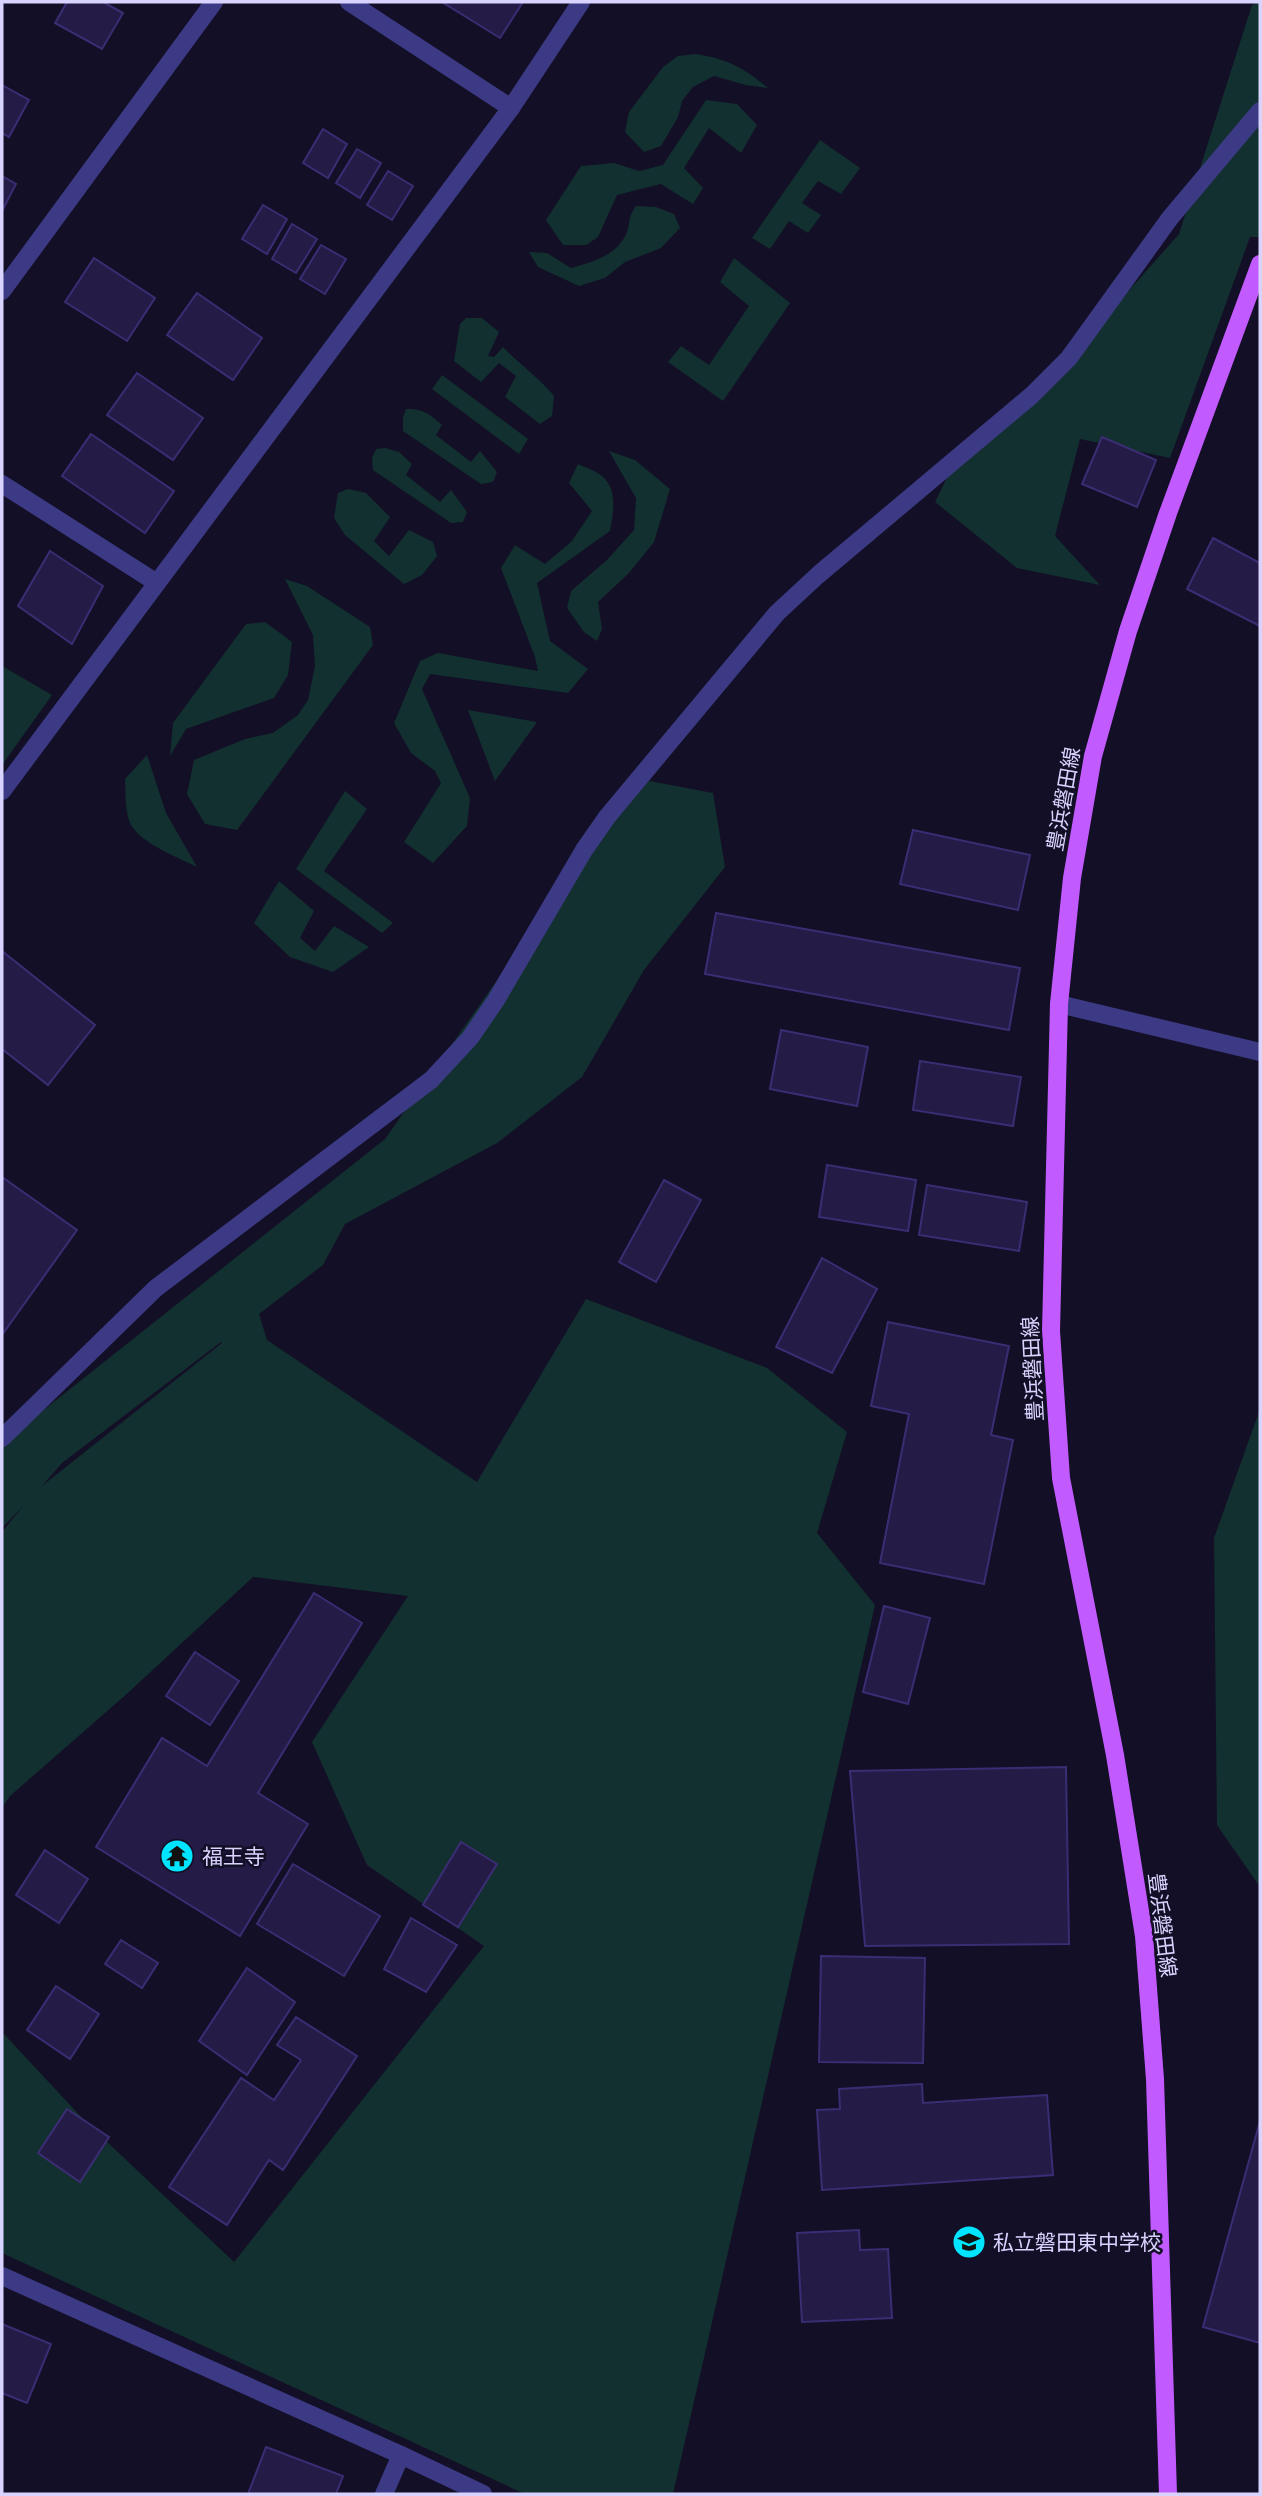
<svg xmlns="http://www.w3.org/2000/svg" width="1262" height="2496" viewBox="0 0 1262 2496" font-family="'Titillium Web','Noto Sans JP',sans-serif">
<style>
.green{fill:#12302f;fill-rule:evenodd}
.building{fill:#241b47;stroke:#3b2d73;stroke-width:2}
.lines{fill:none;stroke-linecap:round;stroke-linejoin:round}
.minor{stroke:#3d3a85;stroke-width:18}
.major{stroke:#c25bff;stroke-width:18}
.labels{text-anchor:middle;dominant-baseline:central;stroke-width:5;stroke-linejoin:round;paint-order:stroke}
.street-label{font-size:21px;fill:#d9d4ff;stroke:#130f26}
.poi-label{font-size:21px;fill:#d9d4ff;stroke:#130f26;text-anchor:start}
</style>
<rect width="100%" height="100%" fill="#130f26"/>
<g class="green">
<path d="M1260 2V237H1250L1170 458 1080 439 1055 536 1100 585 1017 568 935 502 956 459 1069 358 1179 234 1252 5Z"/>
<path d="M696 54C728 59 744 68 768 88L746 85 714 76 693 87 682 101 678 117 661 146 644 152 625 132 629 112 663 67 678 56Z"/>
<path d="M706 100 737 104 757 125 741 153 709 128 684 168 703 188 693 204 661 184 617 195 598 237 586 245H563L546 220 581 166 614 163 639 171 663 165Z"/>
<path d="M820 140 860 168 841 194 818 181 802 203 821 215 808 233 789 221 770 249 752 238Z"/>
<path d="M636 206 656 207 674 214 680 228 661 248 625 262 605 278 579 286 538 267 529 252 547 253 571 268C593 262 618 255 627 232 631 221 627 219 636 206Z"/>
<path d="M734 258 790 303 723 401 668 362 681 346 709 365 749 306 720 282Z"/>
<path d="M466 318H482L499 332 488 356 494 357 503 347C519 364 539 378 554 396L552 416 540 424 505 397 516 376 499 363 481 382 454 361 460 324Z"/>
<path d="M442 375 528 439 519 454 432 389Z"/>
<path d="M406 409C422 408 430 414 442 425L436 435 471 462 480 451 497 472 493 482 481 484 403 431V418Z"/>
<path d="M385 448 399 452 412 464 406 475 440 502 451 490 467 512 463 522 451 523 373 470 372 458 376 449Z"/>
<path d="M609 451 635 460 670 489 654 542 629 573 598 602 602 629 597 641 584 632 567 608 571 591 607 560 634 530 636 498Z"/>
<path d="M578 464C586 468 597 471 603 477 618 490 613 514 610 531L537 583 550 641 588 669 568 693 430 674 422 689 470 798 467 826 433 863 404 842 441 783 435 771 411 753 394 723 420 661 438 653 538 671 535 657 501 568 515 545 545 564 572 541 592 511 569 483Z"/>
<path d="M348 489 366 493 390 517 374 541 389 556 409 530 433 542 437 556 422 575 404 584 345 535 334 518 338 493Z"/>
<path d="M285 579 307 586 370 627 373 645 237 830 205 824 187 794 194 760 245 739 273 733 298 715 308 700 315 666 313 635Z"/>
<path d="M265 622 292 642 288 675 274 698 186 729 170 756 173 723 246 624Z"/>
<path d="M2 666 52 695 2 765Z"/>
<path d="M468 710 537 722 495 781Z"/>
<path d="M147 755 166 813 197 867C179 858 147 846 134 829 124 817 126 794 125 779Z"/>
<path d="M639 779 713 793 725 867 644 970 582 1077 497 1143 345 1224 323 1265 259 1314 267 1340 477 1482 586 1299 767 1368 847 1432 817 1533 875 1605 673 2494H525L2 2253V2032L85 2121 234 2262 484 1946 367 1865 312 1742 408 1596 253 1577 129 1692 10 1796 2 1808V1532L23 1506 2 1528V1443L385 1139ZM221 1342 222 1343 42 1486 62 1463Z"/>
<path d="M345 791 367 809 324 871 393 923 382 933 296 869Z"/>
<path d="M279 881 314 911 300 938 315 951 334 926 369 947 333 972 290 957 254 923Z"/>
<path d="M1260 1409V1887L1217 1825 1214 1538Z"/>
</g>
<g class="building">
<path d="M67 2H103L123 13 102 49 55 23Z"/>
<path d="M442 2H523L500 38Z"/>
<path d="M2 85 29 100 9 137 2 133Z"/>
<path d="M323 129 347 144 328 178 303 163Z"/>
<path d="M357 149 381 163 360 198 336 183Z"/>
<path d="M388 171 413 186 392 220 367 205Z"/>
<path d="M2 176 16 184 2 211Z"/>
<path d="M263 205 287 219 267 254 242 239Z"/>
<path d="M292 224 317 239 296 273 272 259Z"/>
<path d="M321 245 346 259 325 294 300 279Z"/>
<path d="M94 258 155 298 127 341 65 302Z"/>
<path d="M197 293 262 338 233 380 167 335Z"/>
<path d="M137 373 203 418 173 460 107 415Z"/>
<path d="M91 434 174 491 145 533 62 476Z"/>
<path d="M1102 437 1156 460 1137 507 1082 484Z"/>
<path d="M1213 538 1260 563V626L1187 589Z"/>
<path d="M50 551 103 586 72 644 18 606Z"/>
<path d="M913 830 1030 855 1018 910 900 884Z"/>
<path d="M716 913 1020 968 1009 1030 705 974Z"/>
<path d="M2 951 95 1025 48 1085 2 1049Z"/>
<path d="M781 1030 868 1047 857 1106 770 1089Z"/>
<path d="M920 1061 1021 1077 1013 1126 913 1110Z"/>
<path d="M827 1165 916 1180 908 1231 819 1217Z"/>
<path d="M2 1177 77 1230 2 1335Z"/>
<path d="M664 1180 701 1200 656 1282 619 1262Z"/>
<path d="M927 1185 1027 1202 1019 1251 919 1235Z"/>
<path d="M822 1258 877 1289 832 1373 776 1347Z"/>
<path d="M888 1322 1009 1346 991 1435 1013 1440 984 1584 880 1563 909 1414 871 1406Z"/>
<path d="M314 1593 362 1623 258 1793 308 1824 240 1936 96 1847 162 1738 207 1766Z"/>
<path d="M884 1606 930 1618 908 1704 863 1692Z"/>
<path d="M195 1652 239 1681 210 1725 166 1696Z"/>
<path d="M1066 1767 1069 1944 865 1946 850 1771Z"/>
<path d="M461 1842 497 1864 458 1927 423 1905Z"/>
<path d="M45 1850 88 1879 59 1923 16 1895Z"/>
<path d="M293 1864 380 1916 344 1976 257 1924Z"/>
<path d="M411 1918 457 1945 426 1992 384 1969Z"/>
<path d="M121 1940 158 1963 142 1988 105 1964Z"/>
<path d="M821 1956 925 1958 923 2063 819 2062Z"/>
<path d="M247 1968 295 2002 247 2075 199 2041Z"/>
<path d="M56 1986 99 2014 70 2059 27 2030Z"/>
<path d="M296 2017 357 2056 283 2170 269 2160 227 2225 169 2187 241 2078 274 2100 301 2060 277 2045Z"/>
<path d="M922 2084 923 2103 1047 2095 1053 2175 822 2190 817 2110 840 2109 839 2089Z"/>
<path d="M67 2109 109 2137 80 2182 38 2153Z"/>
<path d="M1260 2121V2343L1203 2327Z"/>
<path d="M859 2230 860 2250 888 2249 892 2318 802 2322 797 2233Z"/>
<path d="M2 2324 51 2344 27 2403 2 2393Z"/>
<path d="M266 2447 343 2476 336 2494H248Z"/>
</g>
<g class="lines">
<g class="minor">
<path d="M349 2 511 108"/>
<path d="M2 291 214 2"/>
<path d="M2 484 157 583"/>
<path d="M2 791 511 108 581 2"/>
<path d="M1059 1004 1260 1052"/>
<path d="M2 1438 156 1288 431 1080 470 1038 496 1000 584 850 607 817 777 613 818 575 1032 395 1069 358 1170 218 1260 111"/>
<path d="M2 2276 401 2455 483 2494"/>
<path d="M384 2494 401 2455"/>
</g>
<path class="major" d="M1168 2494 1155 2079 1144 1936 1115 1755 1061 1478 1051 1331 1059 1004 1072 878 1093 756 1128 631 1168 513 1260 264"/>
</g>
<defs>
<symbol id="temple-disc" viewBox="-11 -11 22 22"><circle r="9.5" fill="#00e5ff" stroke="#130f26"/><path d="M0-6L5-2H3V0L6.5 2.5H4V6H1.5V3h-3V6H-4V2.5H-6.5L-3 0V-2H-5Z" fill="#111"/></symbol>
<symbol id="school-disc" viewBox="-11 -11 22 22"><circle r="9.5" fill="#00e5ff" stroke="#130f26"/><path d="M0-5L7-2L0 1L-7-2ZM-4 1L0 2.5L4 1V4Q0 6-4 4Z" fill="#111"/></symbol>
</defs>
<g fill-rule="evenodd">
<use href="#temple-disc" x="158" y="1837" width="38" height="38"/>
<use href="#school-disc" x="950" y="2223" width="38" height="38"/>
</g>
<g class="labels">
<g class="street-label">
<text transform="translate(1063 799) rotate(-80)">豊浜磐田線</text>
<text transform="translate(1032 1369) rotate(-93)">豊浜磐田線</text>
<text transform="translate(1163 1925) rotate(83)">豊浜磐田線</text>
</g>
<g class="poi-label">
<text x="202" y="1856">福王寺</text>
<text x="993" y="2242">私立磐田東中学校</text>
</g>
</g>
<rect width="1262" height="2496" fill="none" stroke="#d9d4ff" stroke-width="7"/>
</svg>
